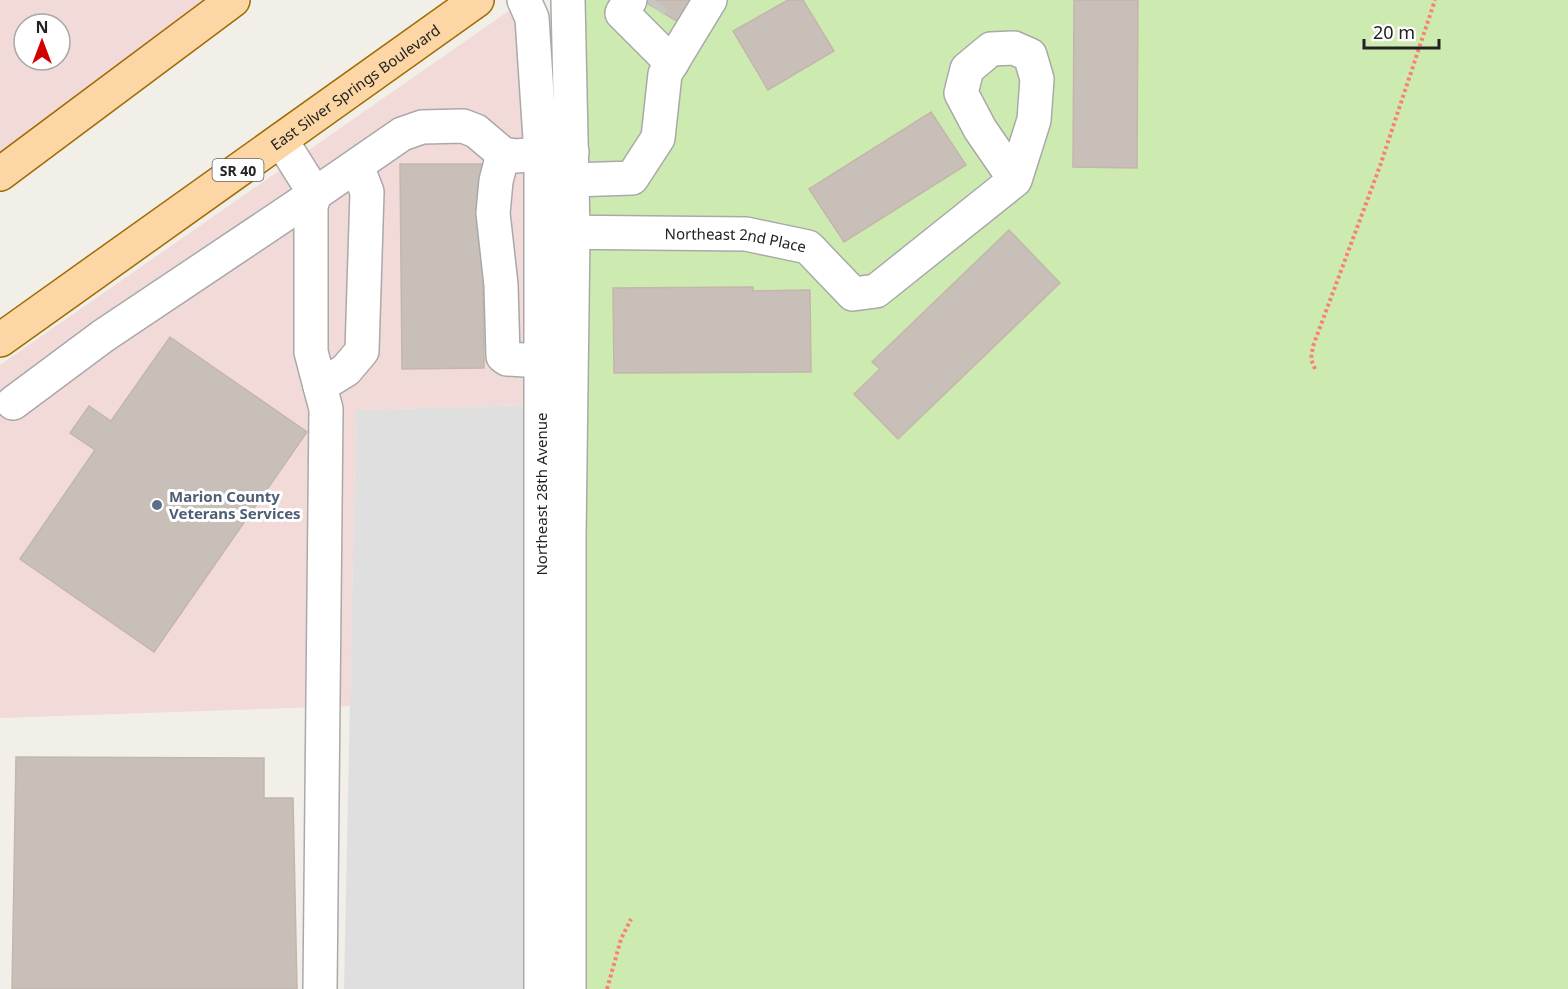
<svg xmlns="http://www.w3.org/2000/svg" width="1568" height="989" viewBox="0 0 1568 989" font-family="'Noto Sans',sans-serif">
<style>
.residential{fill:#e0dfdf}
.commercial{fill:#f2dad9;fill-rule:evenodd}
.grass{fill:#cdebb0}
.building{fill:#c7bfb8;stroke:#c4b6ab;stroke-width:1.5}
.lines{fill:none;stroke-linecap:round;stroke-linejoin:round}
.minor-tunnel{stroke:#c8c6c1;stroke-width:33;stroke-dasharray:33 16;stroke-linecap:butt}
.minor-casing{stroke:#a9a9a9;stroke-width:36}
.major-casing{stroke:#a06b00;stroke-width:36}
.path{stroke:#fa8072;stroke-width:4;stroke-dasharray:3 3;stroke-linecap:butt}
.minor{stroke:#fff;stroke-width:33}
.major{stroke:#fcd6a4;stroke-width:33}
.service-dot{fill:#5c6f8a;stroke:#fff;stroke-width:2}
.labels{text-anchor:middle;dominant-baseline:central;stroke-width:6;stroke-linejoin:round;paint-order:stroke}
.shield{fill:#fff;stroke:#646464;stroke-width:1.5}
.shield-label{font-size:14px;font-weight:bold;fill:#222}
.street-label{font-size:15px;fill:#222;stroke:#fff}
.service-label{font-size:15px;font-weight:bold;fill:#4e5e75;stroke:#fff;text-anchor:start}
</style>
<rect width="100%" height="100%" fill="#f2efe9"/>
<path class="residential" d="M528 405 529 989H344L356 410Z"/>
<g class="commercial">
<path d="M0 0H210L0 156ZM24 24H60V60H24Z"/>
<path d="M513 8 520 22 528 154V405L356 410 350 706 0 718V365Z"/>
</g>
<rect class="grass" x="579" y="0" width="989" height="989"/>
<g class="building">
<path d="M642 0H692L678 22Z"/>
<path d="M788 0H803L834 51 768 90 733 31Z"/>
<path d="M1074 0H1138L1137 168 1073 167Z"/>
<path d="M931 112 966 165 844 242 809 189Z"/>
<path d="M400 164H482L484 368 402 369Z"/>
<path d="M1009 230 1060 283 898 439 854 394 880 369 872 362Z"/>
<path d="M753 287V291L810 290 811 372 614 373 613 288Z"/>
<path d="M170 337 307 432 154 652 20 559 95 450 70 433 89 406 111 421Z"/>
<path d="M16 757 264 758V798H293L297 989H12Z"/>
</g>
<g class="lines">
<path class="minor-tunnel" d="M651 5 655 0"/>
<defs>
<g id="minor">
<path d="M524 0 532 18 541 154V989"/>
<path d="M568 0 573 231 569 536V989"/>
<path d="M630 0 622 13 672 63"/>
<path d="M503 154 496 181 493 213 501 285 503 356 507 359 541 361"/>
<path d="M572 180 632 178 658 138 665 74 710 0"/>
<path id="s1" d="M552 232 746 234 808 247 853 294 876 291 1015 180 1034 120 1037 79 1030 55 1014 48 991 49 967 69 961 93 980 129 1015 180"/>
<path d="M320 386 346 370 362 351 367 192 357 166"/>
<path d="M13 403 103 336 315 194 281 140"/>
<path d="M320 989 326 409 311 352V206L315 194 402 134 422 127 463 126 476 131 503 154 515 156 572 152"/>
</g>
<g id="major">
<path d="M0 174 233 0"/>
<path id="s2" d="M0 340 477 0"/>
</g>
</defs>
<use href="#minor" class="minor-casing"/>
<use href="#major" class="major-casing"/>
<g class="path">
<path d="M1315 369 1311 359 1313 346 1380 166 1435 0"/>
<path d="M607 989 621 939 631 919"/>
</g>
<use href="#minor" class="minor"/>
<use href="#major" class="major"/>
</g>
<circle class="service-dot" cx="157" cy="505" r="6"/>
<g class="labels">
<rect class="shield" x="212.5" y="159" width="51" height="22" rx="4.5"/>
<g class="shield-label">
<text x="238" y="170">SR 40</text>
</g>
<g class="street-label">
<text stroke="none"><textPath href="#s2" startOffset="436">East Silver Springs Boulevard</textPath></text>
<text stroke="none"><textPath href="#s1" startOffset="184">Northeast 2nd Place</textPath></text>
<text transform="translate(541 494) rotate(-90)">Northeast 28th Avenue</text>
</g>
<g class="service-label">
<text x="169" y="496">Marion County<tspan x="169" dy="17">Veterans Services</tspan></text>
</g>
</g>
<g transform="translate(42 42)"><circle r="28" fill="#ffffff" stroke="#a7a7a7" stroke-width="1.5"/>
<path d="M0-4.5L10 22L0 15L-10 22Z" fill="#d40000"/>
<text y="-9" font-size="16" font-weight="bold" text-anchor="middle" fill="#222222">N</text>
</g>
<path d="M1364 39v9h75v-9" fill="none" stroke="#222222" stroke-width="3"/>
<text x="1373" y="39" font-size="18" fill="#222222" stroke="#ffffff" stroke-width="4.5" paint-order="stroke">20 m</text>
</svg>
